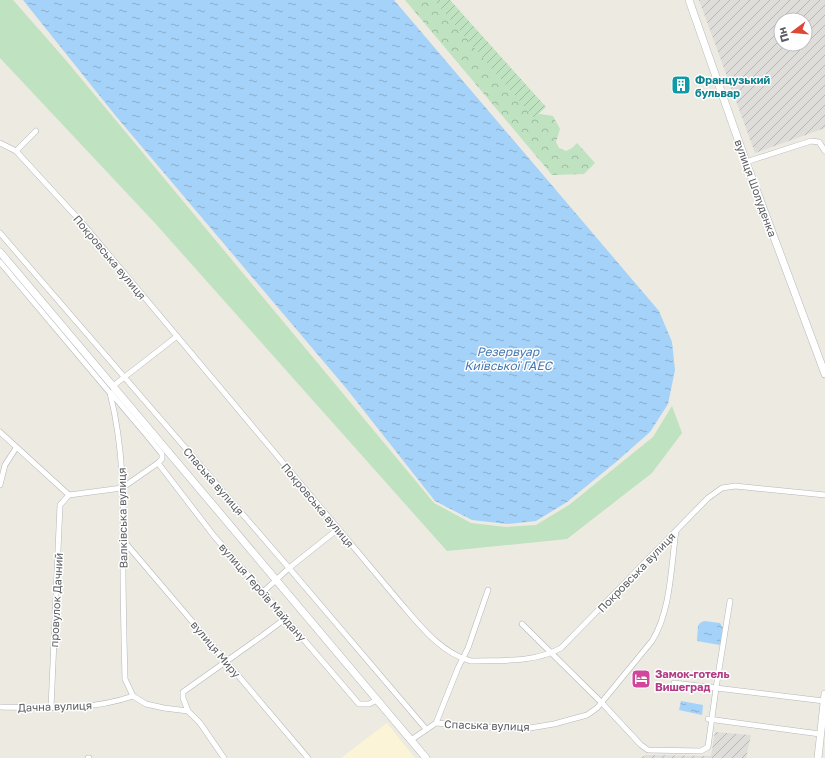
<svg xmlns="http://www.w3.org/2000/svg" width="825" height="758" viewBox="0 0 825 758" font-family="'Golos Text',sans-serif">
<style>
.commercial{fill:#fbf4d7}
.industrial{fill:url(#industrial-furrows);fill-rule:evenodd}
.grass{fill:#bfe2c0}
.forest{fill:url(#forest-crowns)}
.garden{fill:url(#garden-furrows)}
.water{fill:url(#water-ripples)}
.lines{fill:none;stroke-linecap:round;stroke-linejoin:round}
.street-casing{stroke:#b4b7bb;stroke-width:6}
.secondary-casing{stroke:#b5b8bd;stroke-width:8}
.street{stroke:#fff;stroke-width:5}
.secondary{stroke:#fff;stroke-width:7}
.labels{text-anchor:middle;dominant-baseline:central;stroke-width:3;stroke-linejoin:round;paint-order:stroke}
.culture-label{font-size:11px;font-weight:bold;fill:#0d838f;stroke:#fff;text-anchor:start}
.street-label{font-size:11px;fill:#5a5d61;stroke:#fff}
.hotel-label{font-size:11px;font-weight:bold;fill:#b23c85;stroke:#fff;text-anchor:start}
.water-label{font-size:12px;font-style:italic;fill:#4678b2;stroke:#fff}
</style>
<defs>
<pattern id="industrial-furrows" width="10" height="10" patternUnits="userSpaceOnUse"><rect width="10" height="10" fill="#dfddd9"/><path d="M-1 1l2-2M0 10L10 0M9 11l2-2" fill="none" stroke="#b8b6b3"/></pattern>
<pattern id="forest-crowns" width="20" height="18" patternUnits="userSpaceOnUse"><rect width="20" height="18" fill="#bfe2c0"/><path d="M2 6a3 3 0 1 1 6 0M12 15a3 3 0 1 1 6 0" fill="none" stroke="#9eba9f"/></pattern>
<pattern id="garden-furrows" width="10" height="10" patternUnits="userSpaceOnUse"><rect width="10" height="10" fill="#bfe2c0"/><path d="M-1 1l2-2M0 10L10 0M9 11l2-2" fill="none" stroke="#9eba9f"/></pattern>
<pattern id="water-ripples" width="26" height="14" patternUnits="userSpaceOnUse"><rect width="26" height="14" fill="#a4d2f9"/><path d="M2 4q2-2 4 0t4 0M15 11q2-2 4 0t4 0" fill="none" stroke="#89aecd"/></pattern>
</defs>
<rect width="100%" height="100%" fill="#eceae1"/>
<path class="commercial" d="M387 723 415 758H341L375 732Z"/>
<g class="industrial">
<path d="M699 0H825V128L755 153ZM781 20H805V44H781Z"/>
<path d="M715 732 751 735 746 758H640L646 755 711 756Z"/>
</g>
<path class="grass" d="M0 0H13L64 58 434 503 471 523 506 527 536 525 569 505 653 437 672 406 682 433 652 473 567 539 447 551 154 222 0 58Z"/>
<path class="forest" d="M405 0H446L534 113 553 116 560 129 556 142 559 148 566 151 572 148 577 143 595 163 584 174 552 175Z"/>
<path class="garden" d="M434 0H450L546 107 534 118Z"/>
<g class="water">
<path d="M23 0H394L659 311 672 342 675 370 668 404 650 432 616 462 567 502 536 521 507 524 472 520 435 501 346 388 115 115Z"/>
<path d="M704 621 720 623 723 628 720 645 697 641 698 626 700 623Z"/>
<path d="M681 701 703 705 702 715 679 710Z"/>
</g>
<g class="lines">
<defs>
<g id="street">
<path d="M0 143 16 151 83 224 398 600C418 623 440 653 471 661 501 660 534 663 561 648L708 498 722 488 735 486 825 495"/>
<path d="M16 151 36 131"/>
<path d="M746 162 811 141 819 142 825 151"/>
<path d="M0 233 289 568 426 729"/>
<path d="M0 262 110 393C124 448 124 506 123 563 123 602 124 640 125 679L133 696 146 704 164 708 188 711 200 723 224 758"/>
<path d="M113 386 176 337"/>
<path d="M111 393 149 438"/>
<path d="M0 432 69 495 122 488 158 463 162 459V454L149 438 154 434"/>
<path d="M158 463 214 536 263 592 359 704H369L377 700"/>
<path d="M0 485 5 465 16 448"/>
<path d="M123 540 308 758"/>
<path d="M263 592 289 568 338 529"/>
<path d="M522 624 601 702 641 745 648 750 701 751 708 747 716 688 730 601"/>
<path d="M674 683 824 701"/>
<path d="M0 707C44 708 91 711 133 696"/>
<path d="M51 708 60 505 69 495"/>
<path d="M188 711 183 698V692L262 636 286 618"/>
<path d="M708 719 820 734"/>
<path d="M436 723 483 727 524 729 554 724 587 715 597 708 652 641C671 611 671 566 676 531"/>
<path d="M411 740 436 723 458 668 468 648 488 590"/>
<path d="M88 758H89"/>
</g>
<g id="secondary">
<path d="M689 0 746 162 825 374"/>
<path d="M0 252 426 758"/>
<path d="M818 758 825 694"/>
</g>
</defs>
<use href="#street" class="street-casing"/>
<use href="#secondary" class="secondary-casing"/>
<use href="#street" class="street"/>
<use href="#secondary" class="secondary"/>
</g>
<defs>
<symbol id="building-square" viewBox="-11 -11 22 22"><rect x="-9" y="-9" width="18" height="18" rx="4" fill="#0f9aa8" stroke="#fff"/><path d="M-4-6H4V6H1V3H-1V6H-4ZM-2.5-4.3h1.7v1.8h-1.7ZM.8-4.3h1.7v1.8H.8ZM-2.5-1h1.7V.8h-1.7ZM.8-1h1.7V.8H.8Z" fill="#fff"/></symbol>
<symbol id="hotel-square" viewBox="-11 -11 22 22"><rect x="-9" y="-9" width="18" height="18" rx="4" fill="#d1479c" stroke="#fff"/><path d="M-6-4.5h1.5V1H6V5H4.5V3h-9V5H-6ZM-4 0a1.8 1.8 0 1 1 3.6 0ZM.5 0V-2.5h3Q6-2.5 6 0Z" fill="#fff"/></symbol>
</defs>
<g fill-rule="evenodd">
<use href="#building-square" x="670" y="74" width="22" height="22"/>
<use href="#hotel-square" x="630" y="668" width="22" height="22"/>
</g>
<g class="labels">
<g class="culture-label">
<text x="695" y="79">Французький<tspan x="695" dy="13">бульвар</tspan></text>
</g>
<g class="street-label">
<text transform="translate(756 188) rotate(70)">вулиця Шолуденка</text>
<text transform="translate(110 257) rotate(50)">Покровська вулиця</text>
<text transform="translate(214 481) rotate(49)">Спаська вулиця</text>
<text transform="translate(318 505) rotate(50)">Покровська вулиця</text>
<text transform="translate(122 518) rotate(-91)">Валківська вулиця</text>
<text transform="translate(636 572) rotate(-46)">Покровська вулиця</text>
<text transform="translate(263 592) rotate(49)">вулиця Героїв Майдану</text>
<text transform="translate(56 600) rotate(-87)">провулок Дачний</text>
<text transform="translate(216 649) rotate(50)">вулиця Миру</text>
<text transform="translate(55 706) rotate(-2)">Дачна вулиця</text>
<text transform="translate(487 725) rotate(2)">Спаська вулиця</text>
</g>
<g class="hotel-label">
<text x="655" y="673">Замок-готель<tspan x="655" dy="13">Вишеград</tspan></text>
</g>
<g class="water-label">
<text x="508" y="351">Резервуар<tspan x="508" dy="14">Київської ГАЕС</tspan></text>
</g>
</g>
<g transform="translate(793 32) rotate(254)"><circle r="19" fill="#ffffff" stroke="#bdbec0"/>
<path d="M0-3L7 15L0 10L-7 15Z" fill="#de4735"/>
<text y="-6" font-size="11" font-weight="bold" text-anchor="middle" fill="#5a5d61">Пн</text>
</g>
</svg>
